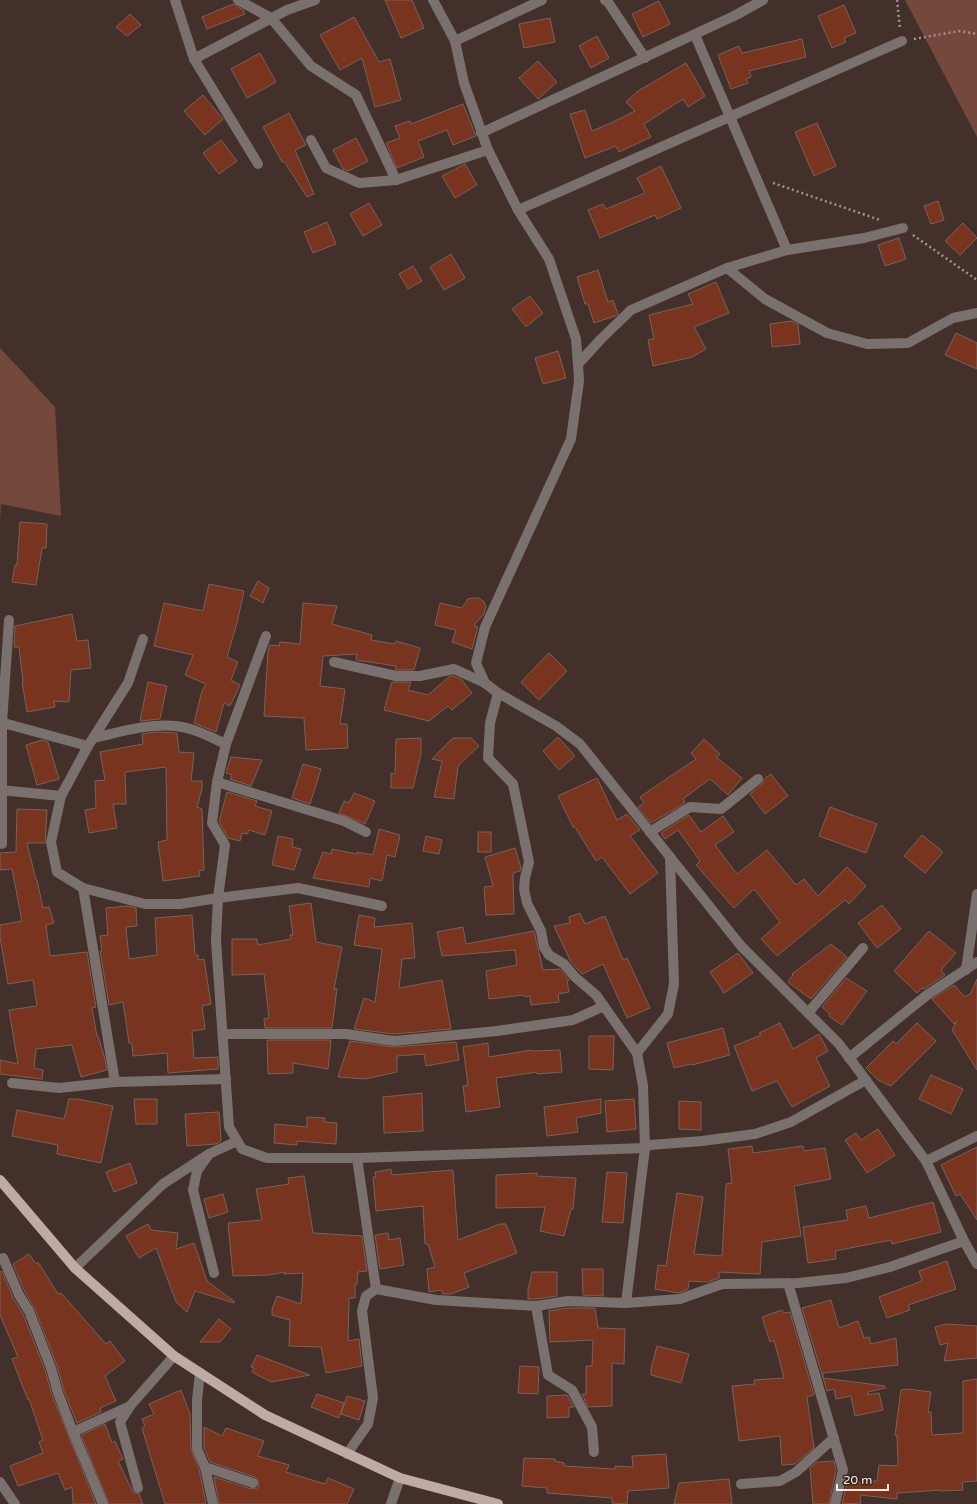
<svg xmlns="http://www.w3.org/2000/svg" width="977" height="1504" viewBox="0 0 977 1504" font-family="'Varela Round',sans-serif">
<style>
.green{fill:#74493c}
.building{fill:#78341e;stroke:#78625b}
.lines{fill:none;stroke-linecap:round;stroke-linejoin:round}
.path{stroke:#a2928d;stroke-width:2.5;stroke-dasharray:2 3;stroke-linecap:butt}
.minor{stroke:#7a706d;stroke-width:10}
.major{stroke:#bfaaa4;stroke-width:10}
</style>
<rect width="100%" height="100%" fill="#43302a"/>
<g class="green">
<path d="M905 0H977V137Z"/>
<path d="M0 348 55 407 61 516 1 504 0 521Z"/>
</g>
<g class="building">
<path d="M385 0H412L424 28 401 38Z"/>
<path d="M659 1 670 24 643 37 632 14Z"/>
<path d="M233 4 243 10 245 14 207 29 202 17Z"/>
<path d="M844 5 856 33 844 38 846 42 832 48 818 16Z"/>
<path d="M130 14 141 25 127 36 116 27Z"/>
<path d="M354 17 379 62 390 59 401 100 375 107 362 58 340 70 320 35Z"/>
<path d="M550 18 555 42 524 48 519 24Z"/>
<path d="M597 36 609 58 591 68 579 46Z"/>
<path d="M802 39 806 57 749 71 751 77 746 79 748 83 731 89 718 55 739 46 742 53Z"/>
<path d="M260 53 276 82 247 98 231 69Z"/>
<path d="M538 61 557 82 538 99 519 78Z"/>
<path d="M686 63 705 96 688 107 683 99 644 124 651 137 619 152 616 146 585 158 570 114 585 110 592 131 611 123 635 111 626 102 638 91Z"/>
<path d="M203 95 223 119 205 135 184 111Z"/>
<path d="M463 104 476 136 453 145 447 130 418 141 424 157 397 168 386 143 400 138 395 126 410 121 411 124Z"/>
<path d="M289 113 306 145 295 150 314 194 307 197 284 161 282 162 263 127Z"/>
<path d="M817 123 836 166 814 176 795 132Z"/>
<path d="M356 138 368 161 348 171 343 169 333 150Z"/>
<path d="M221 140 237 161 219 174 203 153Z"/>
<path d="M465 164 477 185 455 198 442 176Z"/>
<path d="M661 166 681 208 657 219 655 215 600 238 588 210 603 204 606 209 645 193 637 178Z"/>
<path d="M938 201 944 220 931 224 924 206Z"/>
<path d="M369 203 382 225 363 236 350 214Z"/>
<path d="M327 222 336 244 313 253 304 232Z"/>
<path d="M963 223 977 238 960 255 945 241Z"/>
<path d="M899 238 906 259 885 266 878 245Z"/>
<path d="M451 254 465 278 444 290 430 267Z"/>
<path d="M413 266 422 281 408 289 399 274Z"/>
<path d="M598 270 608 302 613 300 618 314 615 316 594 323 588 304H585L577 277Z"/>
<path d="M716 282 729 313 694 327 706 349 692 357 653 366 648 340 654 339 649 315 693 304 688 294Z"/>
<path d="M530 296 543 313 526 327 512 309Z"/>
<path d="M792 321 798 324 800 344 772 347 770 324Z"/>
<path d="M956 333 977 343V369L945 355Z"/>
<path d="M558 351 566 378 543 384 535 358Z"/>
<path d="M20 522 47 524 46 548H42L36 585 12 582 15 565H17Z"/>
<path d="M258 581 269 588 263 603 250 596Z"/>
<path d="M209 584 244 591 237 623 227 657 238 662 231 680 240 685 230 706 224 703 216 732 194 723 202 691 206 684 185 675 193 655 154 646 164 603 203 611Z"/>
<path d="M474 598H479L484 602 486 607 484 614 474 625 478 627 472 649 452 642 456 630 435 625 440 603 462 608 468 599Z"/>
<path d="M303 603 337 606 332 624 372 635 371 640 395 644 396 641 420 648 414 670H397L395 669 396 666 356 660 357 654 323 656 320 686 345 689 340 724H347L348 748 306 750 304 718 264 716 268 651 270 645 279 646 280 642 300 644Z"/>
<path d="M72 614 77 641 88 640 91 668 71 670 69 702 54 701 55 707 27 712 22 682H23L19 647H14L15 626Z"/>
<path d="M549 653 567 671 539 700 521 682Z"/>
<path d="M450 676H453L461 679 472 693 452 710 448 706 429 721 384 710 392 682H411L408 690 428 695Z"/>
<path d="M148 682 167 686 160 719 140 721Z"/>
<path d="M156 732 177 733 179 752 194 753 191 781H202V789L197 807 202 809 204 870 199 871 200 876 163 881 158 842 167 840 166 767 125 772 126 804H113L117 828 89 833 85 810 96 808 95 781 105 780 100 752 143 744 142 734Z"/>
<path d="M558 737 575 756 559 770 543 751Z"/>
<path d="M421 738V754L413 788H391V773L395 774 396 739Z"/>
<path d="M453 738H471L479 746 458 766 454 799 434 797 442 761 432 759Z"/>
<path d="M704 739 720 754 716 757 742 778 728 795 710 779 683 799 685 802 682 805 651 823 638 807 644 803 640 797 696 759 691 753Z"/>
<path d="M42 740 48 742 59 779 37 785 26 745Z"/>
<path d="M231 757 262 760 251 786 230 779 232 775 226 773Z"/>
<path d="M303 764 321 769 310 804 292 798Z"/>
<path d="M771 774 788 796 765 814 750 794 762 784 764 779Z"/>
<path d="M597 778 617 820 627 814 640 830 630 836 658 873 630 894 602 857 596 861 575 827H573L558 796Z"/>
<path d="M227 792 257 801 255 806 272 811 265 835 249 830 247 834 242 833 240 841 228 838 219 822Z"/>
<path d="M354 793 375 801 365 824 339 813 344 801 349 803Z"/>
<path d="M830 807 877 824 866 853 819 836Z"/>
<path d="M17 809 47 810 45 843H27L36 880H37L43 908 49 907 54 923 46 925 50 956 87 952 96 1007 92 1008 97 1036H98L105 1059 107 1070 81 1077 72 1045 36 1049 34 1068 43 1070 42 1079 0 1074V1060L18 1064 9 1010 37 1006 33 980 8 984 0 937V925L22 921 12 869 0 870V853L16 852Z"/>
<path d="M689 815 701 832 723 816 734 832 715 845 737 874 767 850 796 885 804 879 818 896 847 867 866 886 849 904 845 900 777 956 761 939 780 922 754 889 734 908 696 865 700 861 678 830 665 839 661 833Z"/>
<path d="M379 829 400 835 395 857 387 855 382 881 370 878 369 887 313 878 323 852 331 854 332 849 357 854V852L373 855Z"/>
<rect x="478" y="832" width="13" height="20"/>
<path d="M922 835 943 852 925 873 904 856Z"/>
<path d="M278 836 293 839 292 847 301 849 294 870 272 865Z"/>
<path d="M426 836 442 840 439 854 423 851Z"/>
<path d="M515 848 521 868 520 871 513 873 514 914 486 915 484 887 493 886 485 857Z"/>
<path d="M311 903 316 942 342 947 334 989H337L332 1028H265L264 1019 269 1018 264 974 232 975V939H257L258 945 291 939 290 935H293L289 906Z"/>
<path d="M882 905 901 929 877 948 858 923Z"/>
<path d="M127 906 136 908 137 926 126 927 129 959 157 955 155 918 192 915 195 955H198V960L204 959 211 1004 202 1006 205 1029 192 1031 194 1058 218 1057V1069L168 1073 167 1053 133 1056 132 1044 129 1043 123 1002 109 1005 100 951H102L100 936 108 935 106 908Z"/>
<path d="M580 913 585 924 605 916 623 960 627 958 650 1008 627 1018 603 964 582 974 571 962 554 926 570 923 569 917Z"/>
<path d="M359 915 375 918 374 927 412 923 415 958 402 959 399 988 442 980 451 1029 394 1034 354 1029 364 998 375 1002 382 949 354 945Z"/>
<path d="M463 927 466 944 534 931 543 970 560 969 569 980 567 981 569 992 558 994 559 1002 531 1005 530 996 525 997 524 995 489 999 486 971 517 965 515 950 442 956 437 932Z"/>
<path d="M929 931 956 953 941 970 945 975 924 989 922 988 917 993 894 971Z"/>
<path d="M831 944 847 957 811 999 788 982 793 975 792 974Z"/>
<path d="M738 953 753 973 724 993 710 972Z"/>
<path d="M846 978 867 991 842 1025 829 1016 830 1014 822 1007Z"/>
<path d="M977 979V1070L952 1030 957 1021 954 1024 932 999 954 985 965 997 971 993Z"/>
<path d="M780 1023 793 1049 819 1034 828 1051 816 1058 830 1086 792 1107 777 1081 752 1091 734 1046 761 1035 759 1033Z"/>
<path d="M917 1023 936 1041 891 1086 878 1080 866 1068 893 1041 896 1044Z"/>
<path d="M723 1028 730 1055 692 1065 691 1064 674 1068 667 1043Z"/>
<path d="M589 1036H614L613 1070 589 1069Z"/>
<path d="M267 1040H331L328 1069 293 1063V1073L268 1074Z"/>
<path d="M350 1041 394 1047 456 1042 459 1060 426 1066 424 1054 397 1056V1072L365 1079 338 1077Z"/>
<path d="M488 1043 489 1057 532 1050 533 1051 560 1050 562 1072 537 1074V1072L496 1078 500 1107 466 1112 463 1086 468 1085 463 1047Z"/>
<path d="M931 1075 963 1089 951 1114 919 1099Z"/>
<path d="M422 1093 423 1131 384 1133 383 1097Z"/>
<path d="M69 1099H78L113 1106 101 1163 57 1154 58 1145 12 1136 17 1110 64 1119Z"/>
<path d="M134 1099H157V1124H136Z"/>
<path d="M601 1099V1113L576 1118 578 1132 547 1136 544 1107Z"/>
<path d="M634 1099 636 1129 607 1132 605 1101Z"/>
<path d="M679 1101 701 1102V1130L679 1129Z"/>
<path d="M219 1112 221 1141 216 1144 187 1146 185 1114Z"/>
<path d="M307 1117 325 1118 324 1122 337 1123 336 1144 297 1141V1145L274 1143 275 1124 307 1127Z"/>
<path d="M878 1129 895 1155 867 1173 845 1140 856 1133 861 1140Z"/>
<path d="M752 1146 753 1153 803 1146 804 1151 825 1148 831 1179 794 1186 801 1236 762 1242 760 1274 719 1272V1278L708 1282 689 1281 688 1289 679 1293 655 1289 658 1265 666 1266 677 1193 703 1197 694 1254 722 1256 726 1184 732 1183 728 1149Z"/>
<path d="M977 1147V1220L960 1194 956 1196 941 1165Z"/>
<path d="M130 1163 137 1183 114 1192 106 1172Z"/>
<path d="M391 1169 392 1175 453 1170 458 1240 500 1224H506L517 1253 464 1273 469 1287 451 1294H443L441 1290 429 1292 427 1269 435 1267 428 1244H425L423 1206 376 1211 373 1177H376L375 1172Z"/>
<path d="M607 1172 627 1173 623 1223 602 1222Z"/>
<path d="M537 1173V1176L576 1178 573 1209H571L564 1236 540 1231 545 1207 496 1208V1175Z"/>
<path d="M304 1176 313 1233 362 1236 367 1271 358 1272 357 1284H355V1298H349L348 1341 359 1339 362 1366 326 1373 321 1347 289 1346 290 1320 272 1315V1309L277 1296 301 1304 303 1273 284 1274 285 1272 269 1275 233 1276 228 1223 262 1220 256 1189 289 1184 288 1178Z"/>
<path d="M223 1194 228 1212 209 1218 204 1199Z"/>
<path d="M933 1202 941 1232 892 1244 891 1240 835 1251 836 1259 808 1263 803 1227 848 1220 846 1210 866 1206 869 1218Z"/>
<path d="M148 1224 151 1230 178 1233 176 1249 194 1243 207 1281 235 1302 234 1303 195 1291 187 1312 176 1302 156 1248 139 1258 126 1236Z"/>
<path d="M388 1233 389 1240 400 1238 404 1265 380 1269 375 1235Z"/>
<path d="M29 1254 36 1264 38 1262 58 1294 61 1293 106 1344 110 1341 125 1361 105 1376 116 1401 100 1408 101 1412 77 1423 64 1391 57 1366 35 1309 25 1292 13 1264Z"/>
<path d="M947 1261 956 1289 908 1305 910 1310 887 1318 879 1297 922 1281 919 1271Z"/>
<path d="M582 1269H603V1296L583 1295Z"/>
<path d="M2 1271 13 1298 23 1314 45 1370 52 1395 96 1504H73L72 1487 65 1490 58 1473 18 1486 10 1466 43 1453 39 1442 43 1440 29 1399 28 1400 12 1359 18 1357 0 1315V1272Z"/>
<path d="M532 1272H557V1296L536 1299H528V1290Z"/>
<path d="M831 1300 839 1328 858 1321 864 1338 869 1337 871 1344 896 1338 898 1365 823 1373V1378L885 1386V1388L868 1392V1395L879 1393 883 1410 855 1416 851 1396 836 1399 834 1389 827 1391 802 1308Z"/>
<path d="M568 1308H595L598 1328 625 1329 624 1364 612 1363V1406L588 1407 582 1394H586V1366H592L593 1340 550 1342 549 1311Z"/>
<path d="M782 1310 784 1313 790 1312 814 1395 807 1397 814 1448 795 1464 782 1465 780 1436 739 1441 732 1386 755 1384 754 1380 784 1378 774 1340 770 1342 762 1317Z"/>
<path d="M219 1319 231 1329 220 1342H200Z"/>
<path d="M946 1324 977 1326V1358L944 1361 948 1343 940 1345 935 1327Z"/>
<path d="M657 1346 689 1354 681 1383 651 1375V1369Z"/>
<path d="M257 1355 310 1375 271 1382 252 1372 254 1368 251 1367Z"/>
<path d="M520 1366 539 1367 538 1394 518 1393Z"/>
<path d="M977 1379V1481L962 1482 963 1490 941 1491V1490L897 1493V1499L860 1495 861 1503 842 1504 847 1483 877 1481 879 1465 898 1466 897 1435H895L901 1390 908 1389 931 1392 928 1412H931L932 1435 963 1433V1381Z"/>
<path d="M181 1390 190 1414 191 1449 199 1469 206 1504H165L142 1428 145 1426 142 1419 154 1414 149 1404Z"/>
<path d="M317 1394 344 1403 339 1418 311 1407Z"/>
<path d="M567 1395 574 1407H569V1417L547 1418V1396Z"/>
<path d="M347 1396 365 1401 359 1420 341 1414Z"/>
<path d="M105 1424 112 1443 115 1441 123 1459 118 1461 132 1490 134 1493 139 1494 143 1504H109L81 1435Z"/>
<path d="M204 1427 222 1436 226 1428 264 1441 258 1456 289 1465 286 1472 325 1484 328 1478 354 1489 347 1504H219L214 1477 251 1489 258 1488 259 1482 255 1477 210 1462 204 1448Z"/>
<path d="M666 1454 669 1488 628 1491 627 1504 612 1503V1498L547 1493V1488L522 1486 524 1458 555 1459V1461L564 1463V1466L615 1469V1466L633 1467 632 1456Z"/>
<path d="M834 1461 836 1470 829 1504H813L810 1468 817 1462Z"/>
<path d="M729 1479 732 1504H674L679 1483Z"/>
</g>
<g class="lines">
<g class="path">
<path d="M897 0 900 29"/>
<path d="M914 39 959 31 977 34"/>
<path d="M773 183 880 220"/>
<path d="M913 235 977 280"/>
</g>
<g class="minor">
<path d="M175 0 194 59 258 164"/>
<path d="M238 0 271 18 311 66 356 95 396 180"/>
<path d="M433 0 455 41 464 83 488 150 518 210 549 259 576 339 578 364 579 381 571 439 485 627 476 663 485 683 498 693 556 726 580 744 741 946 839 1044 926 1161 964 1241 977 1264"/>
<path d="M605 0 608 2 645 58"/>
<path d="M695 35 787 250"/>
<path d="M455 41 542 0"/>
<path d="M194 59 287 10 315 0"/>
<path d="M481 133 734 16 763 0"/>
<path d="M311 140 326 168 359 183 396 180 488 150"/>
<path d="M518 210 902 41"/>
<path d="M727 268 765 299 827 333 867 344 908 343 953 318 977 313"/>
<path d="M578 364 601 339 631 310 727 268 787 250 864 238 903 228"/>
<path d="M266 636 226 744 217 782 212 823 225 845 218 898 216 941 229 1127 242 1149 267 1158H357L645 1148 650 1145 702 1141 755 1134 791 1122 866 1080"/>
<path d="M143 639 128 683 88 746 61 796 51 842 57 872 83 888 145 904H180L218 898 298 888 382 906"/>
<path d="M334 662 396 676H420L454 669 485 683"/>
<path d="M498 693 490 723 488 758 513 784 529 862 525 878 524 889 527 903 541 931 544 947 549 955 564 964 575 977 596 995 637 1053 643 1086 645 1148 626 1303"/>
<path d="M0 722 88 746"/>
<path d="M94 738C120 732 149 723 176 726 194 728 210 737 226 744"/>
<path d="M217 782 344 821 366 832"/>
<path d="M0 790 61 796"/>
<path d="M650 832 690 807 721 809 758 779"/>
<path d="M2 844V723L9 620"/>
<path d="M83 888 115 1082"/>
<path d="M966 970 977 894"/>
<path d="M808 1013 863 948"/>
<path d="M223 1034H346L394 1041 497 1031 573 1020 604 1006"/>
<path d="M637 1053 668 1014 674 984 670 857"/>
<path d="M849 1058 927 995 977 962"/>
<path d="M12 1083 59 1088 115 1082 226 1079"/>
<path d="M357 1158 376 1289"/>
<path d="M926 1161 977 1136"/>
<path d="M3 1258 19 1295 29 1311 51 1368 58 1393 73 1432"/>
<path d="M75 1268 163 1184 209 1154"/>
<path d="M214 1273 193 1190 197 1171 209 1154 237 1141"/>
<path d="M788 1283 843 1470 835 1504"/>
<path d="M536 1306 548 1375 572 1390 592 1427 594 1452"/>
<path d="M200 1373 197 1400V1449L205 1467 213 1504"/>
<path d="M347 1454 368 1424 373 1398 362 1311 366 1296 376 1289 436 1300 536 1306 568 1301 626 1303 680 1299 722 1284 798 1283 846 1278 890 1267 964 1241"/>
<path d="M205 1467 253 1483"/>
<path d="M0 1482 15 1504"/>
<path d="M741 1484 780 1481 796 1472 834 1438"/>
<path d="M138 1488 120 1422 130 1406 174 1356"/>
<path d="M103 1504 73 1432 130 1406"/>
<path d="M391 1504 400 1478"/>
</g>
<path class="major" d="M0 1180 75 1268 174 1356 265 1415 400 1478 498 1504"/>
</g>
<path d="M837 1484v6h51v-6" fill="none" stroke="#f9ece8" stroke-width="2"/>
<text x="843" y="1484" font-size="12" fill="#f9ece8" stroke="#392620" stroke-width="3" paint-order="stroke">20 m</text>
</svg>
